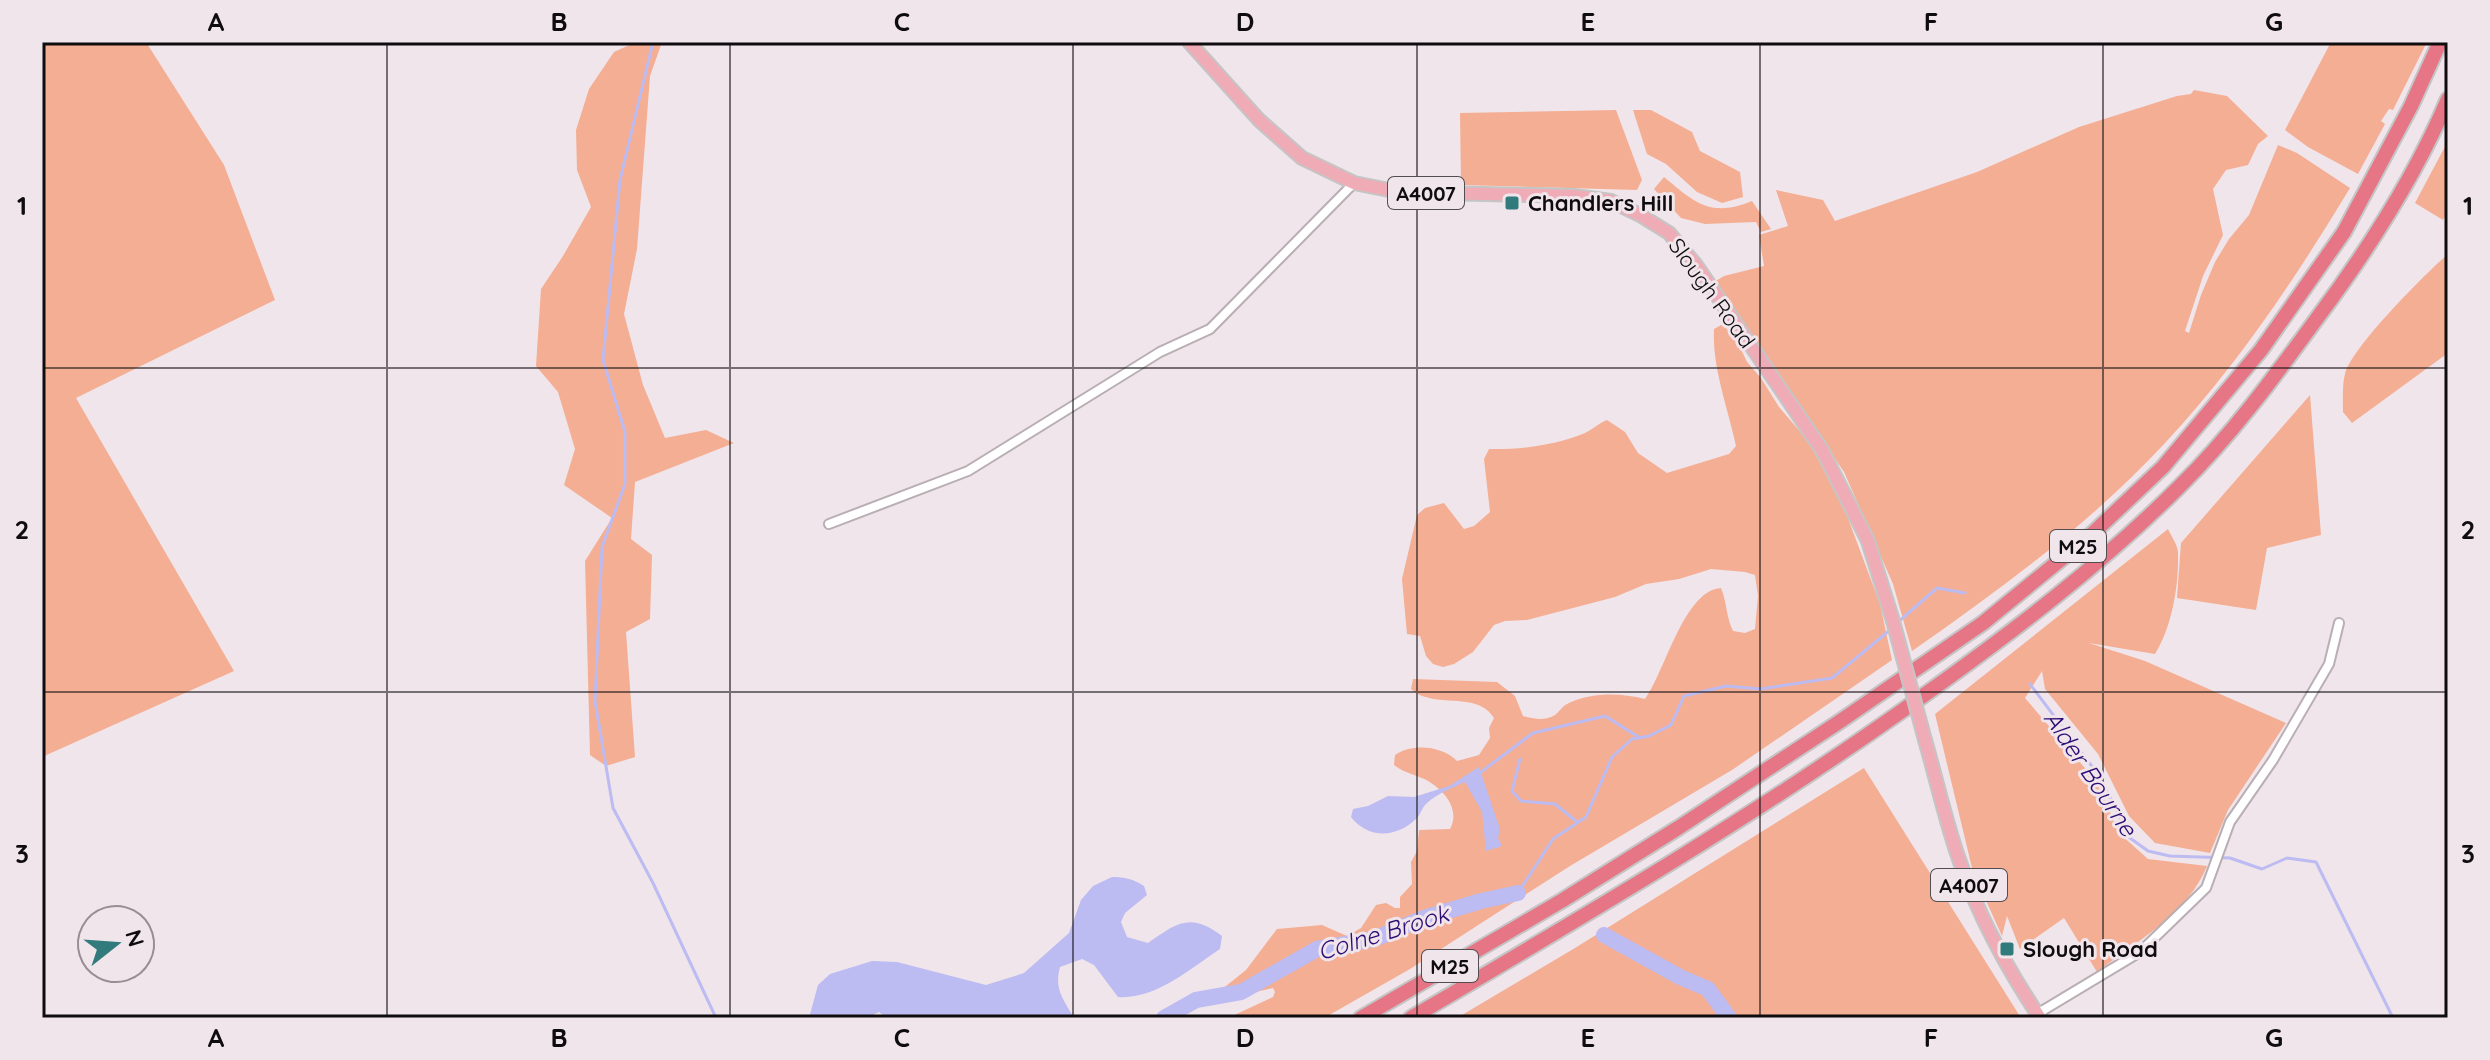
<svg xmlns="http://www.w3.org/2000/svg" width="2490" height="1060" viewBox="0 0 2490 1060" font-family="Quicksand,sans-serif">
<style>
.green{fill:#f4ae93}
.water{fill:#bcbbf2}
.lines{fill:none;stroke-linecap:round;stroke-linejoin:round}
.stream{stroke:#bcbbf2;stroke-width:3}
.river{stroke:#bcbbf2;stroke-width:16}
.minor-casing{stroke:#b8aeb3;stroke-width:12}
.primary-casing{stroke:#c5c5c5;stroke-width:16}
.motorway-casing{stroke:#c5c5c5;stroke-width:18}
.minor{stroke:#fff;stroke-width:8}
.primary{stroke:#f0acb6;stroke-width:12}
.motorway{stroke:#e67585;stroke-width:14}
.primary-bridge-casing{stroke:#c5c5c5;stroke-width:16;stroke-linecap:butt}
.primary-bridge{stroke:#f0acb6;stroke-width:12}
.grid{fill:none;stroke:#0f0c0e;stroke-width:2;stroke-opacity:0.55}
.poi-dot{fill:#317b7d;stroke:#f0e5eb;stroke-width:3}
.labels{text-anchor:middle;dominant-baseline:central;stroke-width:6;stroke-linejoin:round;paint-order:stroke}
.shield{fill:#f0e5eb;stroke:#524d50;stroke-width:2}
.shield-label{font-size:20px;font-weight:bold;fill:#0f0c0e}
.poi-label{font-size:22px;font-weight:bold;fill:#0f0c0e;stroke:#f0e5eb;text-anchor:start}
.street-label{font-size:22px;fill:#0f0c0e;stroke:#f0e5eb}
.water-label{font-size:24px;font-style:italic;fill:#2c0c75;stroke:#f0e5eb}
.neatline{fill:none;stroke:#0f0c0e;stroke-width:3}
.grid-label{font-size:26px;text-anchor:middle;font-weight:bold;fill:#0f0c0e}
</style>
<rect width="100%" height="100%" fill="#f0e5eb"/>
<g class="green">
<path d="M42 42H146L224 165 275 300 76 398 234 671 42 757Z"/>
<path d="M636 42H662L650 76 637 249 624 314 643 385 665 438 706 430 734 443 635 482 631 539 652 555 650 619 626 632 635 757 606 766 590 755 585 561 612 518 564 485 575 449 558 392 536 366 541 289 563 256 591 207 577 170 576 130 589 89 614 52Z"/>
<path d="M2331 42H2427L2393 110 2389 109 2381 121 2385 124 2358 174 2308 147 2285 130Z"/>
<path d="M2194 90 2227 96 2268 136 2258 144 2248 165 2226 170 2213 189 2223 235 2203 276 2185 331 2189 333 2201 295 2215 262 2229 239 2249 215 2278 145 2297 153 2350 188C2295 279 2237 366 2165 443 2091 523 2001 589 1912 651L1893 584 1844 472 1714 282 1724 276 1764 266 1759 235 1788 226 1776 190 1823 200 1835 221 1977 172 2079 127 2177 96 2191 94Z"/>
<path d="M1616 110 1642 180 1637 190 1461 185 1460 113Z"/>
<path d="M1633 110H1651L1692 132 1700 151 1740 172 1743 197 1722 203 1697 192 1666 164 1647 154Z"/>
<path d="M2448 141V212L2443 220 2415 203Z"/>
<path d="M1664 177C1695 203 1711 218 1752 201L1771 229 1761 232 1756 222 1705 224 1681 218 1654 189Z"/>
<path d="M2448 254V353L2352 423 2343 412C2343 400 2342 385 2345 374 2351 348 2426 273 2448 254Z"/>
<path d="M1723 324 1737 341 1747 362 1761 378 1779 407 1809 442 1846 513 1880 604 1892 660 1732 770 1570 866 1410 969 1324 1018H1228L1273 997 1275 992 1273 988 1220 1000 1221 990 1246 970 1277 929 1322 925 1347 936 1361 928 1376 905 1386 903 1395 908H1400V897L1412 884 1411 862 1417 851 1419 830 1450 829C1459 813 1449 796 1434 785 1422 775 1406 775 1394 765L1395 755C1413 743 1442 746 1457 761L1479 755 1490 738 1489 728 1494 718C1477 690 1434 710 1411 689L1413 679 1497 682 1515 696 1523 716C1533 719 1546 721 1555 715 1560 711 1562 706 1569 703 1594 692 1620 693 1645 699 1665 672 1684 590 1721 588 1727 602 1726 617 1733 631L1745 633 1755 629 1758 596 1755 575 1745 572 1711 569 1679 579 1646 584 1615 597 1527 620 1505 621 1494 625 1473 652 1454 664 1443 667 1433 664 1426 656 1420 636 1407 634 1402 579 1417 515 1425 508 1444 503 1464 529 1474 526 1490 512 1484 459 1489 449C1520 450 1556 445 1585 433 1593 429 1599 423 1607 420L1625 432 1638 453 1667 473 1729 454 1736 446C1728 408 1712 368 1714 329Z"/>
<path d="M2310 395 2321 535 2267 548 2256 610 2177 598 2181 543Z"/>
<path d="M2168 529C2171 536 2178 545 2178 553 2179 585 2172 627 2155 654L2089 643 2145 661 2286 723 2228 810 2210 853 2155 843 2129 816 2098 754 2045 689 2042 671 2025 698 2096 781 2120 834 2148 859 2207 866C2189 912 2135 943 2097 972L2064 918 2020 949 2007 916 2002 936 1973 872 1935 714Z"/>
<path d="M1864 768 2021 1018H1457L1575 948Z"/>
</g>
<g class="water">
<path d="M1479 767 1500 829 1498 838 1502 846 1486 851 1482 812 1465 782C1454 787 1436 794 1427 803 1422 807 1421 814 1416 819 1396 838 1368 839 1351 817L1353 809 1368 806 1388 796 1414 797 1449 786Z"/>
<path d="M1112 877C1125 877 1133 879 1144 886L1147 895 1125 913 1121 922 1127 937 1148 943C1177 923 1190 912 1222 936L1220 949C1191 968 1155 1000 1118 997L1094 965 1082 959 1060 967C1054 989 1063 999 1074 1018H887L879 1012 867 1018H809L818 985 830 974 872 961 897 962 986 985 1024 973 1069 933 1081 900 1093 886Z"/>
</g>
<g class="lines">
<g class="stream">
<path d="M653 42 620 180 603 360 625 432V484L602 547 595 701 613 808 653 883 716 1018"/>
<path d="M1898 622 1937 588 1965 593"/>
<path d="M2030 684 2100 777 2130 838 2148 851 2170 856 2230 858 2262 869 2287 858 2316 862 2393 1018"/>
<path d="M1520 759 1512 791 1521 801 1555 804 1576 821"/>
<path d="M1481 772 1533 733 1605 716 1640 738"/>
<path d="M1518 893 1553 839 1586 817 1612 757 1632 739 1649 736 1671 725 1684 696 1726 686 1760 689 1832 678 1890 630"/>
</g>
<g class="river">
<path d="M1604 935 1680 977 1708 989 1729 1018"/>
<path d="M1164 1018 1196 1000 1241 992 1317 949 1374 939 1424 918 1481 901 1518 893"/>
</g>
<defs>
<g id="minor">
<path d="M829 524 968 471 1160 352 1210 329 1354 183"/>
<path d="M2037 1014 2140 952 2206 888 2230 822 2273 760 2329 664 2339 623"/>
</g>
<g id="primary">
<path d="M1189 42 1259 120 1302 158 1354 183 1399 192 1574 196 1611 201 1640 215 1669 233 1696 265 1822 450 1868 541 1893 621"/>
<path d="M1925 740C1937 781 1946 824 1961 865 1980 919 2008 970 2040 1018"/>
</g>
<g id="motorway">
<path d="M1361 1018 1563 900 1678 828 1839 722 1983 623 2092 534 2163 467 2261 350 2344 232 2411 106 2440 42"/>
<path d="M1411 1018C1586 915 1762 812 1927 693 2015 630 2102 564 2179 487 2231 436 2275 376 2318 317 2368 250 2415 177 2448 99"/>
</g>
</defs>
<use href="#minor" class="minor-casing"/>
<use href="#primary" class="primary-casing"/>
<use href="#motorway" class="motorway-casing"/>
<use href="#minor" class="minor"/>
<use href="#primary" class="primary"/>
<use href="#motorway" class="motorway"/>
<defs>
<path id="primary-bridge" d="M1893 621 1925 740"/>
</defs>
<use href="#primary-bridge" class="primary-bridge-casing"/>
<use href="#primary-bridge" class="primary-bridge"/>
</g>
<path class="grid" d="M387 42V1018M730 42V1018M1073 42V1018M1417 42V1018M1760 42V1018M2103 42V1018M42 368H2448M42 692H2448"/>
<g class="poi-dot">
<rect x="1504" y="195" width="16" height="16" rx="4"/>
<rect x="1999" y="941" width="16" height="16" rx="4"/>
</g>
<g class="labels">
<g class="shield">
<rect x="1388" y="177" width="76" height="32" rx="6"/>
<rect x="2050" y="530" width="56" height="32" rx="6"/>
<rect x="1931" y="869" width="76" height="32" rx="6"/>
<rect x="1422" y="950" width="56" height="32" rx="6"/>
</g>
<g class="shield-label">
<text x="1426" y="193">A4007</text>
<text x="2078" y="546">M25</text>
<text x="1969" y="885">A4007</text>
<text x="1450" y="966">M25</text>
</g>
<g class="poi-label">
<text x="1528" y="203">Chandlers Hill</text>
<text x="2023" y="949">Slough Road</text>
</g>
<g class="street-label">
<text transform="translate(1712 293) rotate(54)">Slough Road</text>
</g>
<g class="water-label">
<text transform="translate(2091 773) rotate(56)">Alder Bourne</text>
<text transform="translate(1383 932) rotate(-17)">Colne Brook</text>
</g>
</g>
<rect width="2490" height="1060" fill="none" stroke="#f0e5eb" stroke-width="88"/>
<g transform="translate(116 944) rotate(73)"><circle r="38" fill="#f0e5eb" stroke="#968e93" stroke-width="2"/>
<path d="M0-6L14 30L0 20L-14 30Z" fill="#317b7d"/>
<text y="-12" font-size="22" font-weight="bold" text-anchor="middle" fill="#0f0c0e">N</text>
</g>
<rect x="44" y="44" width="2402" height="972" class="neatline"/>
<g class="grid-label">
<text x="216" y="31">A</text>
<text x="559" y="31">B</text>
<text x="902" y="31">C</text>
<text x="1245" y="31">D</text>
<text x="1588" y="31">E</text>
<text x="1931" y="31">F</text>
<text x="2274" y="31">G</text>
<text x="22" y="215">1</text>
<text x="2468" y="215">1</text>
<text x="22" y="539">2</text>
<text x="2468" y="539">2</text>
<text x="22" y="863">3</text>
<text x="2468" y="863">3</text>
<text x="216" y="1047">A</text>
<text x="559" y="1047">B</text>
<text x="902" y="1047">C</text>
<text x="1245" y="1047">D</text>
<text x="1588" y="1047">E</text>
<text x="1931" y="1047">F</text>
<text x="2274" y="1047">G</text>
</g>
</svg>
